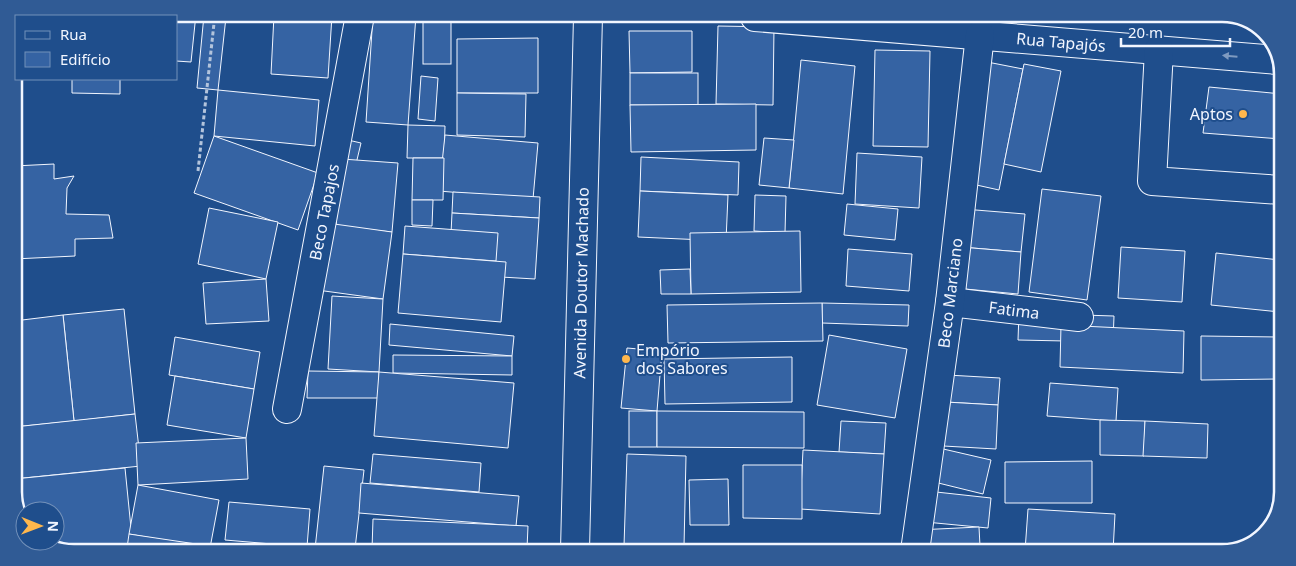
<svg xmlns="http://www.w3.org/2000/svg" width="1296" height="566" viewBox="0 0 1296 566" font-family="'Noto Sans',sans-serif">
<style>
.building{fill:#3563a3;stroke:#f2f6ff}
.lines{fill:none;stroke-linecap:round;stroke-linejoin:round}
.minor-casing{stroke:#f2f6ff;stroke-width:30}
.path{stroke:#b3c4dc;stroke-width:3;stroke-dasharray:4 2.5;stroke-linecap:butt}
.minor{stroke:#1f4e8c;stroke-width:28}
.oneway{fill:#7e9ac0}
.poi-dot{fill:#ffb74d;stroke:#1f4e8c;stroke-width:2}
.labels{text-anchor:middle;dominant-baseline:central;stroke-width:4;stroke-linejoin:round;paint-order:stroke}
.street-label{font-size:16px;fill:#f2f6ff;stroke:#1f4e8c}
.poi-label{font-size:16px;fill:#f2f6ff;stroke:#1f4e8c;text-anchor:end}
.rim{fill:none;stroke:#f2f6ff;stroke-width:2.5}
</style>
<rect width="100%" height="100%" fill="#1f4e8c"/>
<g class="building">
<path d="M75 14H122V16H74Z"/>
<path d="M154 14H196L191 62 176 61V16H153Z"/>
<path d="M204 15 226 17 218 90 197 88Z"/>
<path d="M274 15H332L328 78 271 74Z"/>
<path d="M373 15H416L408 125 366 122Z"/>
<rect x="423" y="15" width="28" height="49"/>
<path d="M718 26 774 27 773 105 716 104Z"/>
<path d="M629 31H692V72L630 73Z"/>
<path d="M538 38V93H457V39Z"/>
<path d="M875 50 930 51 928 147 873 146Z"/>
<path d="M801 60 855 66 843 194 789 188Z"/>
<path d="M977 60 1023 69 999 190 954 180Z"/>
<path d="M1024 64 1061 71 1041 172 1004 164Z"/>
<rect x="630" y="73" width="68" height="32"/>
<path d="M421 76 438 78 435 121 418 119Z"/>
<path d="M72 79H120V94L72 93Z"/>
<path d="M1209 87 1282 94 1281 139 1203 133Z"/>
<path d="M218 90 319 100 315 146 214 136Z"/>
<path d="M457 93 526 94 525 137 457 135Z"/>
<path d="M756 104V150L631 152 630 105Z"/>
<path d="M408 125 445 126 444 158H407Z"/>
<path d="M445 135 538 143 533 199 439 191Z"/>
<path d="M214 136 318 173 298 230 194 193Z"/>
<path d="M764 138 794 140 789 188 759 185Z"/>
<path d="M348 140 361 143 347 202 333 198Z"/>
<path d="M857 153 922 157 919 208 855 204Z"/>
<path d="M641 157 739 162 738 195 640 191Z"/>
<path d="M413 158H444L443 200H412Z"/>
<path d="M342 159 398 163 392 232 336 226Z"/>
<path d="M54 164V179L74 176 67 188 66 214 109 215 113 238 75 239V256L14 259V166Z"/>
<path d="M1042 189 1101 196 1087 300 1029 292Z"/>
<path d="M640 191 728 195 726 241 638 237Z"/>
<path d="M453 192 540 197 539 218 452 213Z"/>
<path d="M755 195 786 196 785 233 754 231Z"/>
<path d="M412 200H433L432 226 412 225Z"/>
<path d="M847 204 898 209 895 240 844 235Z"/>
<path d="M209 208 278 222 266 279 198 264Z"/>
<path d="M951 208 1025 214 1021 252 948 246Z"/>
<path d="M452 213 539 218 535 279 449 274Z"/>
<path d="M327 223 392 232 383 299 317 290Z"/>
<path d="M405 226 498 233 496 261 403 254Z"/>
<path d="M800 231 801 292 691 294 690 233Z"/>
<path d="M948 246 1021 252 1018 294 944 287Z"/>
<path d="M1121 247 1185 251 1182 302 1118 298Z"/>
<path d="M848 249 912 254 909 291 846 286Z"/>
<path d="M1216 253 1280 260V312L1211 305Z"/>
<path d="M403 254 506 262 501 322 398 313Z"/>
<path d="M690 269 691 294H661L660 270Z"/>
<path d="M266 279 269 321 206 324 203 283Z"/>
<path d="M332 296 383 299 379 372 328 369Z"/>
<path d="M822 303 909 305 908 326 822 323Z"/>
<path d="M822 303 823 341 668 343 667 305Z"/>
<path d="M124 309 135 414 74 421 63 315Z"/>
<path d="M1019 313 1114 316 1113 342 1018 340Z"/>
<path d="M63 315 74 421 14 427V321Z"/>
<path d="M390 324 514 336 512 356 389 345Z"/>
<path d="M1061 325 1184 331 1183 373 1060 367Z"/>
<path d="M829 335 907 349 895 418 817 405Z"/>
<path d="M1201 336 1278 337V379L1201 380Z"/>
<path d="M175 337 260 352 254 389 169 375Z"/>
<path d="M627 348 662 351 657 411 621 408Z"/>
<path d="M393 355 512 356V375L393 373Z"/>
<path d="M792 357V402L665 404 664 359Z"/>
<path d="M308 371 379 372V398H307Z"/>
<path d="M379 372 514 383 508 448 374 436Z"/>
<path d="M930 374 1000 378 998 405 928 401Z"/>
<path d="M175 376 254 389 246 438 167 425Z"/>
<path d="M1050 383 1118 388 1116 421 1047 416Z"/>
<path d="M928 401 998 405 996 449 926 445Z"/>
<rect x="629" y="411" width="28" height="36"/>
<path d="M657 411 804 412V448L657 447Z"/>
<path d="M135 414 141 466 14 479V427Z"/>
<path d="M1100 420 1145 421 1144 456 1100 455Z"/>
<path d="M841 421 886 423 884 454 839 452Z"/>
<path d="M1145 421 1208 424 1207 458 1143 456Z"/>
<path d="M246 438 248 479 138 485 136 443Z"/>
<path d="M926 445 991 460 983 494 918 478Z"/>
<path d="M803 450 884 454 880 514 800 509Z"/>
<path d="M373 454 481 463 479 492 370 483Z"/>
<path d="M627 454 686 456 684 547 624 546Z"/>
<path d="M1092 461V503H1005V462Z"/>
<path d="M743 465H802V519L743 518Z"/>
<path d="M324 466 364 470 355 549H315Z"/>
<path d="M125 468 133 548H51L43 541H55V511H25L24 525 14 496V479Z"/>
<path d="M728 479 729 525H690L689 480Z"/>
<path d="M361 483 519 496 516 526 359 513Z"/>
<path d="M138 485 219 500 210 548 129 534Z"/>
<path d="M918 490 991 498 988 528 915 521Z"/>
<path d="M229 502 310 509 307 547 225 540Z"/>
<path d="M1028 509 1115 514 1113 552 1025 551Z"/>
<path d="M373 519 528 526 527 549H372Z"/>
<path d="M979 527 980 546 917 548V530Z"/>
<path d="M129 534 223 548H127Z"/>
<path d="M1218 545H1246L1222 552H1218Z"/>
</g>
<g class="lines">
<defs>
<g id="minor">
<path d="M755 17 1278 60"/>
<path d="M1159 50 1152 181 1281 190"/>
<path d="M950 302 1079 317"/>
<path d="M287 409 360 15"/>
<path d="M575 550 588 16"/>
<path d="M915 551 950 302 980 35"/>
</g>
</defs>
<use href="#minor" class="minor-casing"/>
<path class="path" d="M198 171 215 14"/>
<use href="#minor" class="minor"/>
</g>
<defs><path id="oneway-solid" d="M-6-.8H1V-3.2L6.5 0L1 3.2V.8H-6Z" transform="scale(1.25)"/></defs>
<use class="oneway" href="#oneway-solid" transform="translate(1230 56) rotate(-175)"/>
<g class="poi-dot">
<circle cx="1243" cy="114" r="5"/>
<circle cx="626" cy="359" r="5"/>
</g>
<g class="labels">
<g class="street-label">
<text transform="translate(1061 42) rotate(5)">Rua Tapajós</text>
<text transform="translate(324 212) rotate(-79)">Beco Tapajos</text>
<text transform="translate(581 283) rotate(-89)">Avenida Doutor Machado</text>
<text transform="translate(950 293) rotate(-83)">Beco Marciano</text>
<text transform="translate(1014 310) rotate(7)">Fatima</text>
</g>
<g class="poi-label">
<text x="1233" y="114">Aptos</text>
<text x="636" y="350" text-anchor="start">Empório<tspan x="636" dy="18">dos Sabores</tspan></text>
</g>
</g>
<path d="M0 0H1296V566H0ZM74 22H1222A52 52 0 0 1 1274 74V492A52 52 0 0 1 1222 544H74A52 52 0 0 1 22 492V74A52 52 0 0 1 74 22Z" fill="#305b95" fill-rule="evenodd"/>
<path class="rim" d="M74 22H1222A52 52 0 0 1 1274 74V492A52 52 0 0 1 1222 544H74A52 52 0 0 1 22 492V74A52 52 0 0 1 74 22Z"/>
<rect x="15" y="15" width="162" height="65" fill="#1f4e8c" stroke="#7391ba"/>
<rect x="25" y="31" width="25" height="8" fill="#1f4e8c" stroke="#7391ba"/>
<text x="60" y="40" font-size="15" fill="#f2f6ff">Rua</text>
<rect x="25" y="52" width="25" height="15" fill="#3563a3" stroke="#7391ba"/>
<text x="60" y="65" font-size="15" fill="#f2f6ff">Edifício</text>
<g transform="translate(40 526) rotate(91)"><circle r="24" fill="#1f4e8c" stroke="#7391ba"/>
<path d="M0-4L9 19L0 12L-9 19Z" fill="#ffb74d"/>
<text y="-8" font-size="14" font-weight="bold" text-anchor="middle" fill="#f2f6ff">N</text>
</g>
<path d="M1121 38v8h109v-8" fill="none" stroke="#f2f6ff" stroke-width="2.5"/>
<text x="1128" y="38" font-size="15" fill="#f2f6ff" stroke="#1f4e8c" stroke-width="4" paint-order="stroke">20 m</text>
</svg>
